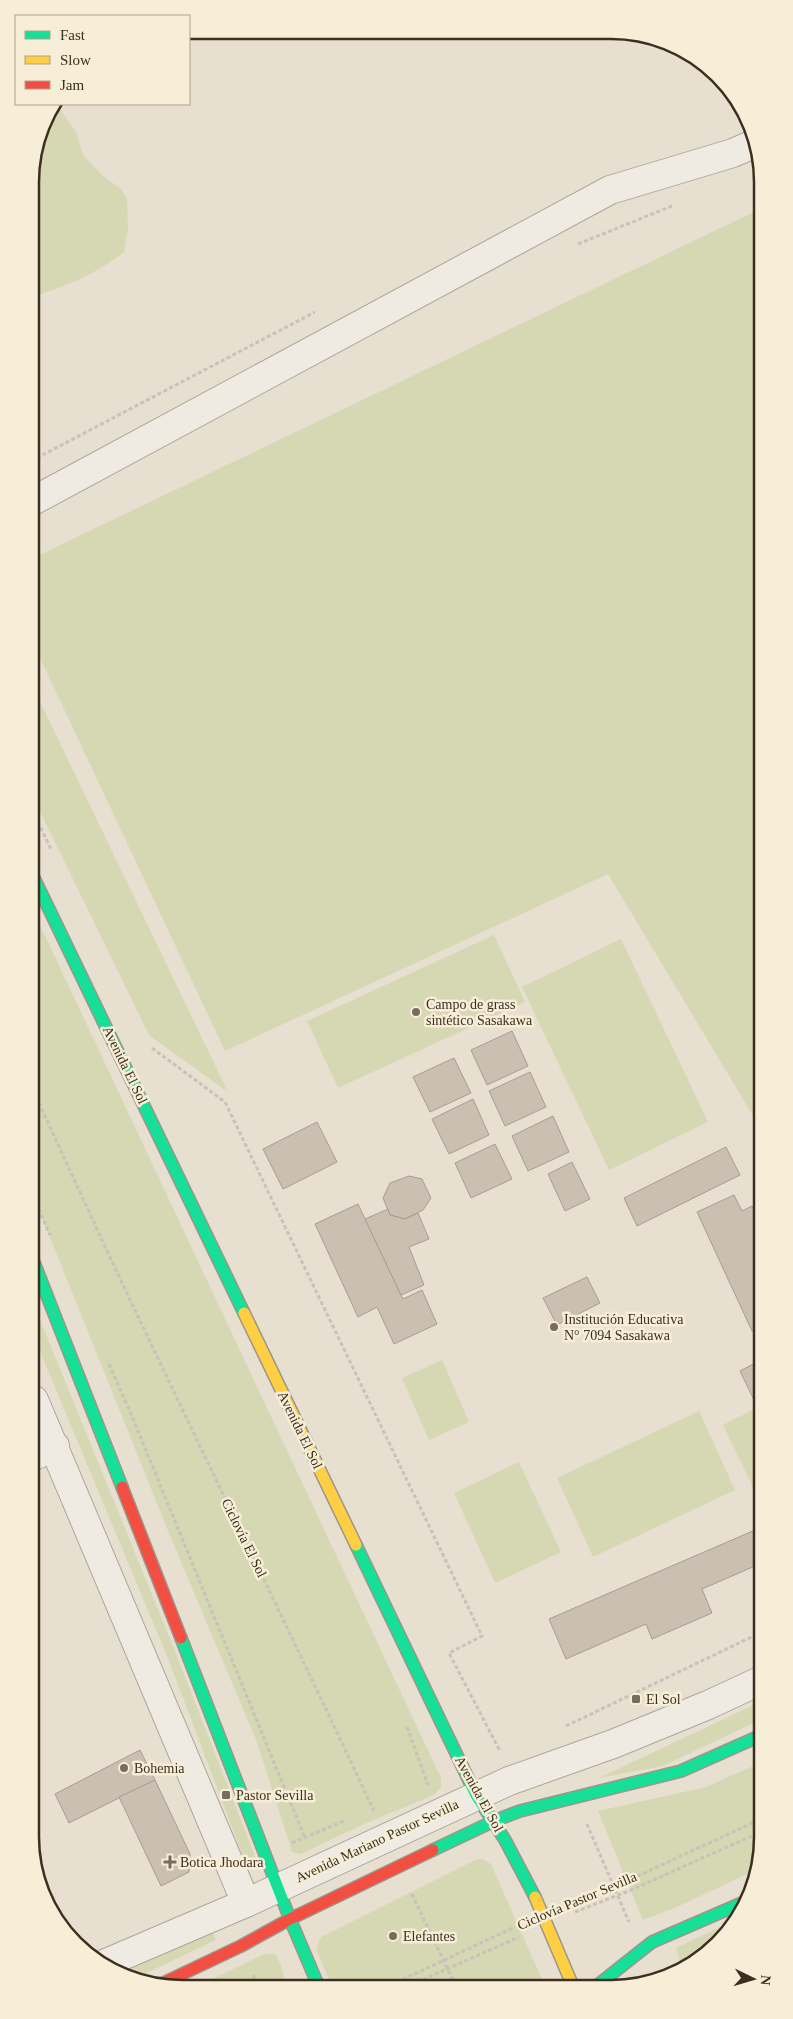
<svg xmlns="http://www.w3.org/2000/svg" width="793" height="2019" viewBox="0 0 793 2019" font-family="'Times New Roman',serif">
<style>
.green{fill:#d6d7b3}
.building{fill:#cbbfb2;stroke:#a89c90}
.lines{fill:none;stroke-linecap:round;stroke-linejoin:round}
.street-casing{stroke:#ada599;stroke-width:30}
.fast-casing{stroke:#9c958a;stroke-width:14}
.slow-casing{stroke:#9c958a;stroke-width:14}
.jam-casing{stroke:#9c958a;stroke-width:14}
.path{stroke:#c8c2b9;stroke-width:3;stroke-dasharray:4 2.5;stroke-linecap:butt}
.street{stroke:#efebe3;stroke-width:28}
.fast{stroke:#16e098;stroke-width:11}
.slow{stroke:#ffcf43;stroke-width:11}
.jam{stroke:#f24e42;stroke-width:11}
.poi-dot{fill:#786c5e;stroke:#f7eed8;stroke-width:2}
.labels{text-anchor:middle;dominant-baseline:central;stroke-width:5;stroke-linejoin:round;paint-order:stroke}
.poi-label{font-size:14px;fill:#3d2e20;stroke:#f7eed8;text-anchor:start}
.street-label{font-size:14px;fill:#3d2e20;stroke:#f7eed8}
.rim{fill:none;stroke:#3d2e20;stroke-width:2.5}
</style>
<rect width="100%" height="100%" fill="#e7e0d1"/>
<g class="green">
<path d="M54 104H56L76 132 83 155 103 176 121 189 127 199 128 228 124 252C96 274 65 287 31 297L30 172 46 114Z"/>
<path d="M758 210 761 1129 608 874 225 1051 32 641 31 559Z"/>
<path d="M32 685 228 1092 149 1035 32 795Z"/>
<path d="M32 908 441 1778V1787L434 1795 366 1823 301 1854 292 1852 257 1742 168 1531 33 1195Z"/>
<path d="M494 935 525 1002 338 1088 307 1021Z"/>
<path d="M621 939 708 1122 609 1170 522 987Z"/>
<path d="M34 1305 177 1656 258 1864 247 1867 169 1661 34 1337Z"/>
<path d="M442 1360 469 1422 429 1440 402 1378Z"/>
<path d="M761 1406 762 1506 723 1425Z"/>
<path d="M699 1411 735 1490 593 1557 557 1478Z"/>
<path d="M519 1462 561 1552 495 1583 454 1493Z"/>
<path d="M762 1701V1719L663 1766 599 1778Z"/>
<path d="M762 1762 763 1847 758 1869 677 1907 643 1920 598 1811 706 1787Z"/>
<path d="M477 1859H483L491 1864 544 1984 331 1985 316 1949 321 1937Z"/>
<path d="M737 1919 726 1937 683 1970 676 1948Z"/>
<path d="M210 1926 216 1940 136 1978 117 1969Z"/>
<path d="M264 1954H275L281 1965 286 1986H198Z"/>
</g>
<g class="building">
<path d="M512 1031 528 1066 487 1085 471 1050Z"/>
<path d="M454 1058 471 1093 430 1112 413 1077Z"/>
<path d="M530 1072 546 1107 505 1126 489 1091Z"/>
<path d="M473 1099 489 1135 449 1154 432 1119Z"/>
<path d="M553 1116 569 1152 528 1171 512 1136Z"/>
<path d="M317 1122 337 1162 283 1189 263 1149Z"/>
<path d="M495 1144 512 1179 471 1198 455 1163Z"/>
<path d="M726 1147 740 1175 637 1226 624 1198Z"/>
<path d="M572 1162 590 1199 565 1211 548 1174Z"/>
<path d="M409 1176 422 1179 431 1198 423 1210 405 1219 390 1215 383 1198 390 1183Z"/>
<path d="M734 1195 742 1211 752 1206 761 1224V1327L752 1331 697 1212Z"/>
<path d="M358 1204 403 1299 422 1290 437 1324 394 1344 377 1307 358 1317 315 1224Z"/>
<path d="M388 1209 390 1215 405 1219 418 1213 429 1239 409 1247 424 1285 401 1295 365 1219Z"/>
<path d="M587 1277 600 1303 557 1325 543 1298Z"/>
<path d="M761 1360V1397L754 1400 740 1371Z"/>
<path d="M762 1527V1563L702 1589 712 1613 652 1639 646 1624 566 1659 549 1619Z"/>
<path d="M140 1750 155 1780 69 1823 55 1794Z"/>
<path d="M155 1780 190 1854 189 1872 161 1886 119 1797Z"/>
</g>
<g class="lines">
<defs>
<g id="street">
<path d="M31 502 610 190 733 153 758 142"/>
<path d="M34 1400 246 1903"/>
<path d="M34 1456 55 1446"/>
<path d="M106 1963 246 1903 509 1781 613 1744 708 1705 762 1680"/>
</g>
<g id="fast">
<path d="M32 874 244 1313"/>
<path d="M33 1260 122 1487"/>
<path d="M356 1545 476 1795 505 1840 535 1897"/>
<path d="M181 1638 290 1919 318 1985"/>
<path d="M433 1850 494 1821 520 1811 681 1771 762 1735"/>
<path d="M599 1984 652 1942 749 1900"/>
</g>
<g id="slow">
<path d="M244 1313 356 1545"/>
<path d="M535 1897 572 1984"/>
</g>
<g id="jam">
<path d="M122 1487 181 1638"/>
<path d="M157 1986 241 1946 290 1919 433 1850"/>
</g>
</defs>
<use href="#street" class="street-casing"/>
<use href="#fast" class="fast-casing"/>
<use href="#slow" class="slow-casing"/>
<use href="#jam" class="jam-casing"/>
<g class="path">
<path d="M578 244 672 206"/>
<path d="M31 461 315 312"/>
<path d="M32 810 51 849"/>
<path d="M152 1048 225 1102 482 1636 449 1653 500 1751"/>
<path d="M33 1091C64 1156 93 1222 124 1287 207 1462 292 1636 374 1811"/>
<path d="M33 1197 50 1235"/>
<path d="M109 1364 129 1409 305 1838"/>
<path d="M566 1726 762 1632"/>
<path d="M407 1727 428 1785"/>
<path d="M587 1824 629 1922"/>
<path d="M292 1843 346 1820"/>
<path d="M412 1894 455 1985"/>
<path d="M571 1903 627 1881 763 1818"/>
<path d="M575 1912 631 1890 763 1831"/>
<path d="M253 1975 258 1986"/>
<path d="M391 1985 515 1927"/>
<path d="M411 1985 519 1937"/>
</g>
<use href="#street" class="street"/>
<use href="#fast" class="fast"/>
<use href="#slow" class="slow"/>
<use href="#jam" class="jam"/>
</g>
<g class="poi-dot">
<circle cx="416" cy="1012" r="5"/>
<circle cx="554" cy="1327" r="5"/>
<rect x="631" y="1694" width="10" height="10" rx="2.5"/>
<circle cx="124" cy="1768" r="5"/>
<rect x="221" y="1790" width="10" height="10" rx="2.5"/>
<path d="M167.5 1854.5h5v5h5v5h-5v5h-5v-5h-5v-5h5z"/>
<circle cx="393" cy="1936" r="5"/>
</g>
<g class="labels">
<g class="poi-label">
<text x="426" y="1004">Campo de grass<tspan x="426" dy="16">sintético Sasakawa</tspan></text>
<text x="564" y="1319">Institución Educativa<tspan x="564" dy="16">N° 7094 Sasakawa</tspan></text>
<text x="646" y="1699">El Sol</text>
<text x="134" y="1768">Bohemia</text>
<text x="236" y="1795">Pastor Sevilla</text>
<text x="180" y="1862">Botica Jhodara</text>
<text x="403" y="1936">Elefantes</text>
</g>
<g class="street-label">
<text transform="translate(125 1065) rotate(64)">Avenida El Sol</text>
<text transform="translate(300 1430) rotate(64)">Avenida El Sol</text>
<text transform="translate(244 1538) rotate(64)">Ciclovía El Sol</text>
<text transform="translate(479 1794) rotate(61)">Avenida El Sol</text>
<text transform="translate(377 1841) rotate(-25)">Avenida Mariano Pastor Sevilla</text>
<text transform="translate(577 1901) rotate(-23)">Ciclovía Pastor Sevilla</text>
</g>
</g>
<path d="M0 0H793V2019H0ZM182 39H611A143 143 0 0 1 754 182V1837A143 143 0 0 1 611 1980H182A143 143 0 0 1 39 1837V182A143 143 0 0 1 182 39Z" fill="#f7eed8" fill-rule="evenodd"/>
<path class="rim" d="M182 39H611A143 143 0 0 1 754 182V1837A143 143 0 0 1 611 1980H182A143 143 0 0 1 39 1837V182A143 143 0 0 1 182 39Z"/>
<rect x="15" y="15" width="175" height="90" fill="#f7eed8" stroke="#ada18e"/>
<rect x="25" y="31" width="25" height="8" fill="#16e098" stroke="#ada18e"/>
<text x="60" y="40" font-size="15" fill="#3d2e20">Fast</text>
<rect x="25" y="56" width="25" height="8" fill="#ffcf43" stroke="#ada18e"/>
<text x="60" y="65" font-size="15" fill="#3d2e20">Slow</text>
<rect x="25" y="81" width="25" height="8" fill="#f24e42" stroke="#ada18e"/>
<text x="60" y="90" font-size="15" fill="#3d2e20">Jam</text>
<g transform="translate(753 1979) rotate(95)" stroke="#f7eed8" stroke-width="4" paint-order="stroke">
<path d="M0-4L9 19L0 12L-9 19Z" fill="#3d2e20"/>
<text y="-8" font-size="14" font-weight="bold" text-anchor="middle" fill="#3d2e20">N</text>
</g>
</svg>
